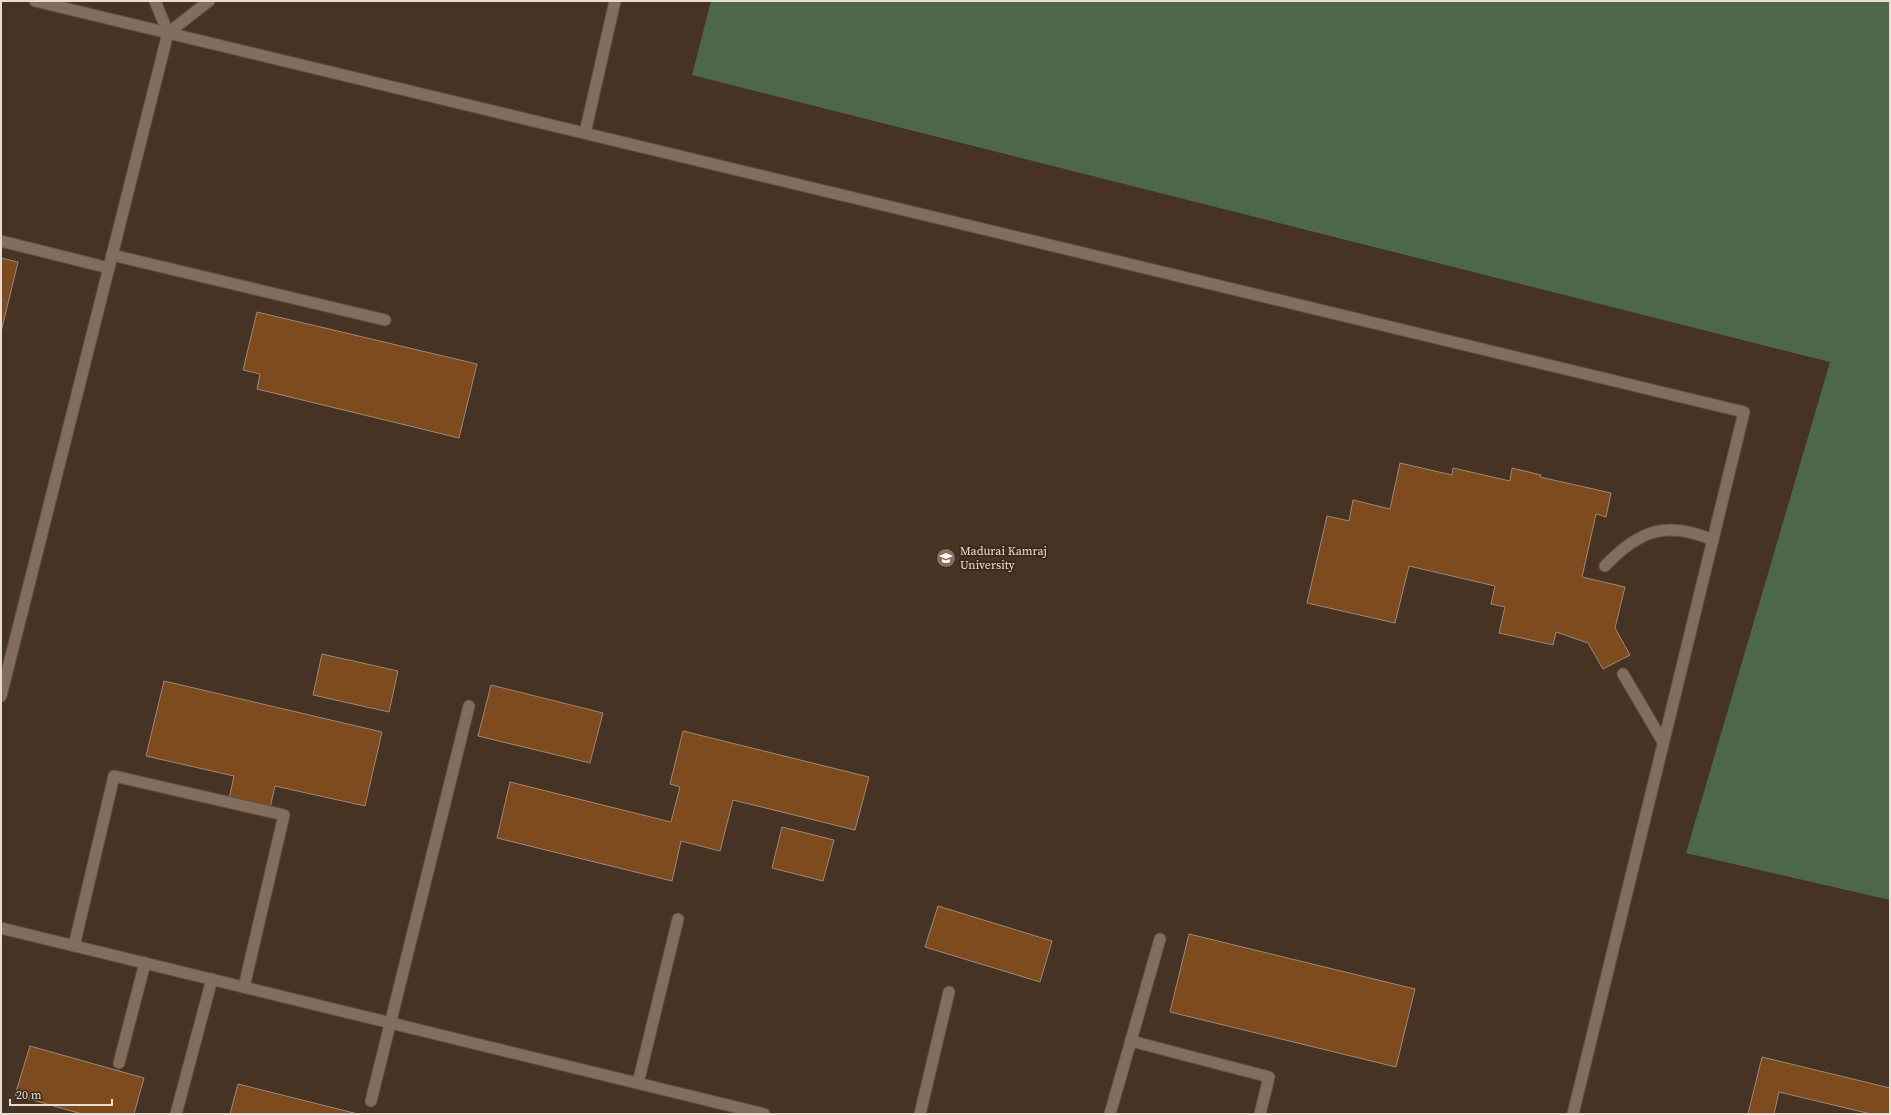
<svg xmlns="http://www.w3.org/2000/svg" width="1891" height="1115" viewBox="0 0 1891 1115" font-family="'Source Serif 4',serif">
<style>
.green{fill:#4d6749}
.building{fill:#7d4b1d;stroke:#9e8877}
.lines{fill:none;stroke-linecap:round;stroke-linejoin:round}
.service-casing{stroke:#615044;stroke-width:13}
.service{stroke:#836d5d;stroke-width:11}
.labels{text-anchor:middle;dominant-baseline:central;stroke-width:4;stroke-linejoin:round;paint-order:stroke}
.poi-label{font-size:12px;fill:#e8dcd3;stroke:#3b291a;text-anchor:start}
</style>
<rect width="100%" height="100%" fill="#463324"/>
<path class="green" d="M711 1H1890V900L1686 853 1830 362 692 75Z"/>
<g class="building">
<path d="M1 258 18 262 1 332Z"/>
<path d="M257 312 477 364 459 438 257 389 260 374 243 370Z"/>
<path d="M1400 463 1452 475 1453 468 1510 481 1512 468 1541 475 1540 477 1611 493 1606 517 1596 514 1582 577 1625 587 1615 628 1630 655 1603 669 1588 643 1556 632 1553 645 1499 633 1505 607 1491 604 1495 586 1409 566 1395 623 1307 603 1327 516 1349 521 1353 500 1390 509Z"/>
<path d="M322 654 398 671 389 712 313 695Z"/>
<path d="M164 681 382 732 365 806 275 786 270 808 229 799 234 776 146 756Z"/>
<path d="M491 685 603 713 590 763 478 736Z"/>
<path d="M683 731 869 777 855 830 733 800 720 851 681 841 672 881 497 838 510 782 671 822 680 787 670 784Z"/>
<path d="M782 827 834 840 823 881 772 868Z"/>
<path d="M938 906 1052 941 1040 982 925 947Z"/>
<path d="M1189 934 1415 989 1396 1067 1170 1012Z"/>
<path d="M30 1046 144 1078 134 1114H82L15 1095Z"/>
<path d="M1762 1057 1890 1088V1114H1871L1779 1092 1774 1114H1748Z"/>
<path d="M238 1084 358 1114H230Z"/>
</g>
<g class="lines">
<defs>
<g id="service">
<path d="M35 1 1744 412 1573 1114"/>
<path d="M168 33 209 1"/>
<path d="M585 133 615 1"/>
<path d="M1 241 109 268"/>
<path d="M112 255 385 320"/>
<path d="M1605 566C1639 530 1667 520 1713 540"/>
<path d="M1623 674 1663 742"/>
<path d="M1 696 168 33 155 1"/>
<path d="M1 928 764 1114"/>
<path d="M74 946 114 776 284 815 244 987"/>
<path d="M1131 1041 1269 1077 1260 1114"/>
<path d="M119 1063 145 963"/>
<path d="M638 1083 678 919"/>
<path d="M371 1101 469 706"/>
<path d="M176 1114 212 979"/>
<path d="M920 1114 949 992"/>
<path d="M1110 1114 1160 939"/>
</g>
</defs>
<use href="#service" class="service-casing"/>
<use href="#service" class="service"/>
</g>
<defs>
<symbol id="university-disc" viewBox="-11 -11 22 22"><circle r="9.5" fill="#8d6e63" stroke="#3b291a"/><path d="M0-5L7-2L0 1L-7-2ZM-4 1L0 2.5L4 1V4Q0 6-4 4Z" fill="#fff"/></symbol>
</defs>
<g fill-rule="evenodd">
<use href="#university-disc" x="935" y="547" width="22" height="22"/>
</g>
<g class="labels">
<g class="poi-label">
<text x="960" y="551">Madurai Kamraj<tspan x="960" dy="14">University</tspan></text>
</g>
</g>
<rect width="1891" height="1115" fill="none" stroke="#e8dcd3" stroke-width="4"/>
<path d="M10 1099v6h102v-6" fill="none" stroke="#e8dcd3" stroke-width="2"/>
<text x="16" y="1099" font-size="12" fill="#e8dcd3" stroke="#3b291a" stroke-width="3" paint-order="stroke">20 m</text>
</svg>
